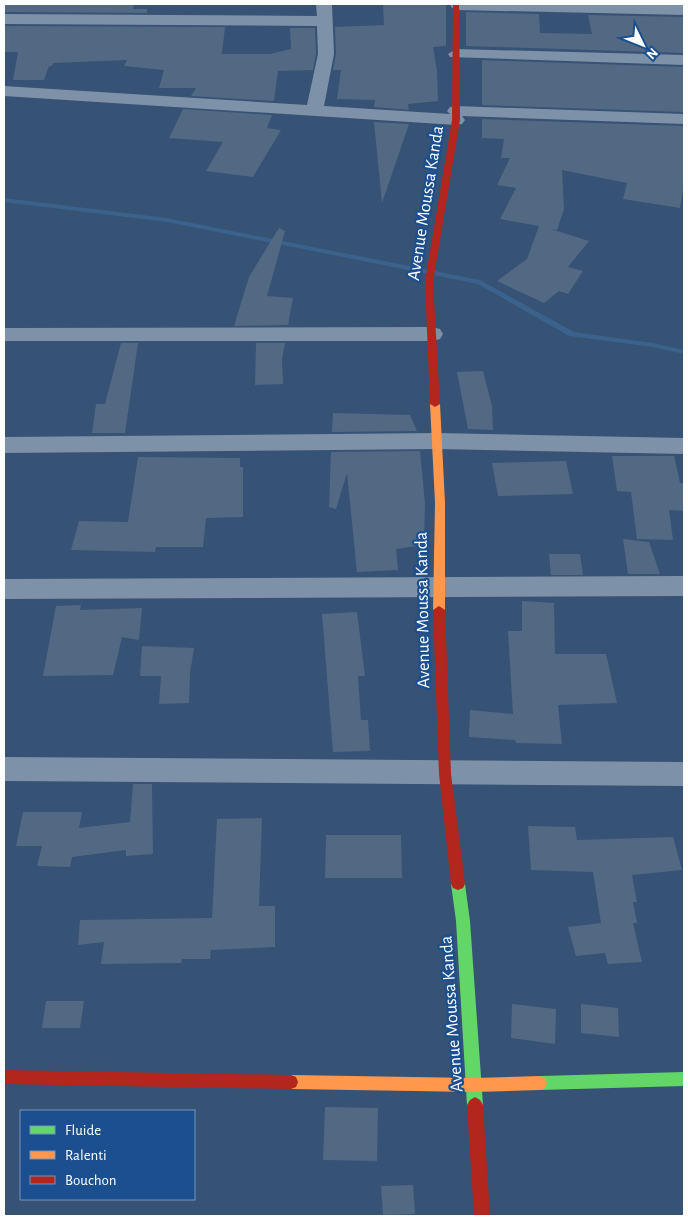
<svg xmlns="http://www.w3.org/2000/svg" width="688" height="1220" viewBox="0 0 688 1220" font-family="'Alegreya Sans',sans-serif">
<style>
.lines{fill:none;stroke-linecap:round;stroke-linejoin:round}
.stream{fill:#3b618d;fill-rule:evenodd}
.building{fill:#526984}
.street{fill:#7d92a8;fill-rule:evenodd}
.fast{fill:#63d668;fill-rule:evenodd}
.slow{fill:#ff974d;fill-rule:evenodd}
.jam{fill:#b3261e;fill-rule:evenodd}
.labels{text-anchor:middle;dominant-baseline:central;stroke-width:4.5;stroke-linejoin:round;paint-order:stroke}
.street-label{font-size:18px;fill:#fff;stroke:#1b4f8f}
</style>
<rect width="100%" height="100%" fill="#365274"/>
<g class="lines">
<path class="stream" d="M4 198 167 218 480 280 574 332 653 343 684 350V354L653 347 569 336 478 284 167 222 4 202Z"/>
</g>
<g class="building">
<path d="M4 4H134L133 9H147V13L4 12Z"/>
<path d="M383 4H446V46L433 47 437 71 438 101 408 104 409 110 374 107 375 100 337 99 341 70H333L336 54 335 27 384 25Z"/>
<path d="M466 12 539 14 540 33 592 34 588 15 684 17V53L466 46Z"/>
<path d="M4 26 225 27 222 54H270L291 49 290 28H315L316 54 313 70 278 71 274 101 191 96 196 88H159L164 70 124 66 127 60 53 63 52 66H49L44 80H13L18 52H4Z"/>
<path d="M482 60 684 67V112L482 105Z"/>
<path d="M183 109 272 115 267 128 281 130 253 177 206 171 223 142 169 138Z"/>
<path d="M482 119 684 126V184L680 208 623 199 627 183 562 170 564 209 557 230 551 229 589 241 568 267 583 271 568 294 559 291 544 303 497 281 527 259 539 226 500 219 516 188 497 185 510 158H501L504 139 482 138Z"/>
<path d="M374 122 409 124 382 203Z"/>
<path d="M279 228 285 231 267 296 293 298 288 325 234 326 249 277Z"/>
<path d="M121 343H138L125 433H92L96 404H105Z"/>
<path d="M256 343H285L282 359 283 384 255 385Z"/>
<path d="M483 371 492 406 493 430 468 429 457 372Z"/>
<path d="M333 413 410 415 417 431 332 432Z"/>
<path d="M420 451 425 503 424 545 396 549 398 570 357 572 347 473 336 509 329 507 331 452Z"/>
<path d="M612 456H674L680 483H684V511L669 510 673 540 637 539 631 492 617 491Z"/>
<path d="M138 457 240 458V467H243V517L206 518 203 547H156L155 552 71 550 79 521 128 522Z"/>
<path d="M566 461 573 494 498 496 492 463Z"/>
<path d="M623 539 649 542 660 574H628Z"/>
<path d="M549 554H580L583 575H551Z"/>
<path d="M522 601 554 603 555 654H606L617 703 558 705 562 744 516 743 515 740 469 737 470 710 513 714 508 631H522Z"/>
<path d="M81 605 80 610 142 608 139 640 122 637 113 675 43 676 56 606Z"/>
<path d="M357 612 365 676H358L361 720H368L370 751 333 752 322 614Z"/>
<path d="M142 646 194 648 190 673 189 703 159 704 161 676H140Z"/>
<path d="M133 784H152L153 854 126 856V850L72 857 70 867 37 866 42 846H16L23 812H82L79 828 130 822Z"/>
<path d="M262 818 259 906H275V947L211 950 210 959H182L181 963 101 964 104 942 78 945 80 920 212 918 217 819Z"/>
<path d="M528 826 575 827 577 840 673 837 682 870 632 875 637 902H633L637 923H633L642 962 608 964 605 953 576 956 568 927 601 923 593 872 531 870Z"/>
<path d="M326 835H401L402 878H325Z"/>
<path d="M46 1001H84L80 1028H42Z"/>
<path d="M512 1004 556 1009 555 1044 511 1038Z"/>
<path d="M581 1004 618 1008 619 1037 581 1033Z"/>
<path d="M325 1107 378 1108 377 1161 323 1160Z"/>
<path d="M413 1185 415 1214 383 1215 381 1186Z"/>
</g>
<g class="lines">
<g class="street">
<path d="M316 4H332L334 54 324 106 450 114 447 111 450 107 456 106 684 114V124L462 116 465 120 462 124 456 125 4 96V86L307 105 318 54 317 26 4 24V14L317 16Z"/>
<path d="M450 4 684 5V15L457 10 452 8Z"/>
<path d="M456 49 684 55V65L450 57 448 54Z"/>
<path d="M432 327 440 329 443 334 440 339 432 341H4V328Z"/>
<path d="M437 433 684 438V454L437 449 4 453V437Z"/>
<path d="M684 576V596L4 599V579Z"/>
<path d="M4 757 684 762V786L4 781Z"/>
</g>
<g class="fast">
<path d="M458 878 463 880 465 884 470 921 483 1105 480 1110 475 1113 470 1110 467 1105 456 921 451 884 453 880Z"/>
<path d="M684 1072V1086L540 1090 535 1088 533 1083 535 1078 540 1076Z"/>
</g>
<g class="slow">
<path d="M435 401 440 404 445 503V610L439 614 433 610 435 503 430 404Z"/>
<path d="M291 1075 474 1078 540 1076 545 1078 547 1083 545 1088 540 1090 474 1092 291 1089 286 1087 284 1082 286 1077Z"/>
</g>
<g class="jam">
<path d="M453 4H459L460 120 433 282 440 404 435 407 430 404 425 282 452 120Z"/>
<path d="M439 606 445 610 451 774 465 884 463 888 458 890 453 888 451 884 439 774 433 610Z"/>
<path d="M4 1070 291 1075 296 1077 298 1082 296 1087 291 1089 4 1084Z"/>
<path d="M475 1097 480 1100 483 1105 490 1216H474L467 1105 470 1100Z"/>
</g>
</g>
<g class="labels">
<g class="street-label">
<text transform="translate(426 203) rotate(-81)">Avenue Moussa Kanda</text>
<text transform="translate(423 610) rotate(-91)">Avenue Moussa Kanda</text>
<text transform="translate(452 1014) rotate(-94)">Avenue Moussa Kanda</text>
</g>
</g>
<rect width="688" height="1220" fill="none" stroke="#ffffff" stroke-width="10"/>
<rect x="20" y="1110" width="175" height="90" fill="#1b4f8f" stroke="#7695bc"/>
<rect x="30" y="1126" width="25" height="8" fill="#63d668" stroke="#7695bc"/>
<text x="65" y="1135" font-size="15" fill="#ffffff">Fluide</text>
<rect x="30" y="1151" width="25" height="8" fill="#ff974d" stroke="#7695bc"/>
<text x="65" y="1160" font-size="15" fill="#ffffff">Ralenti</text>
<rect x="30" y="1176" width="25" height="8" fill="#b3261e" stroke="#7695bc"/>
<text x="65" y="1185" font-size="15" fill="#ffffff">Bouchon</text>
<g transform="translate(643 45) rotate(133)" stroke="#1b4f8f" stroke-width="4" paint-order="stroke">
<path d="M0-4L9 19L0 12L-9 19Z" fill="#ffffff"/>
<text y="-8" font-size="14" font-weight="bold" text-anchor="middle" fill="#ffffff">N</text>
</g>
</svg>
